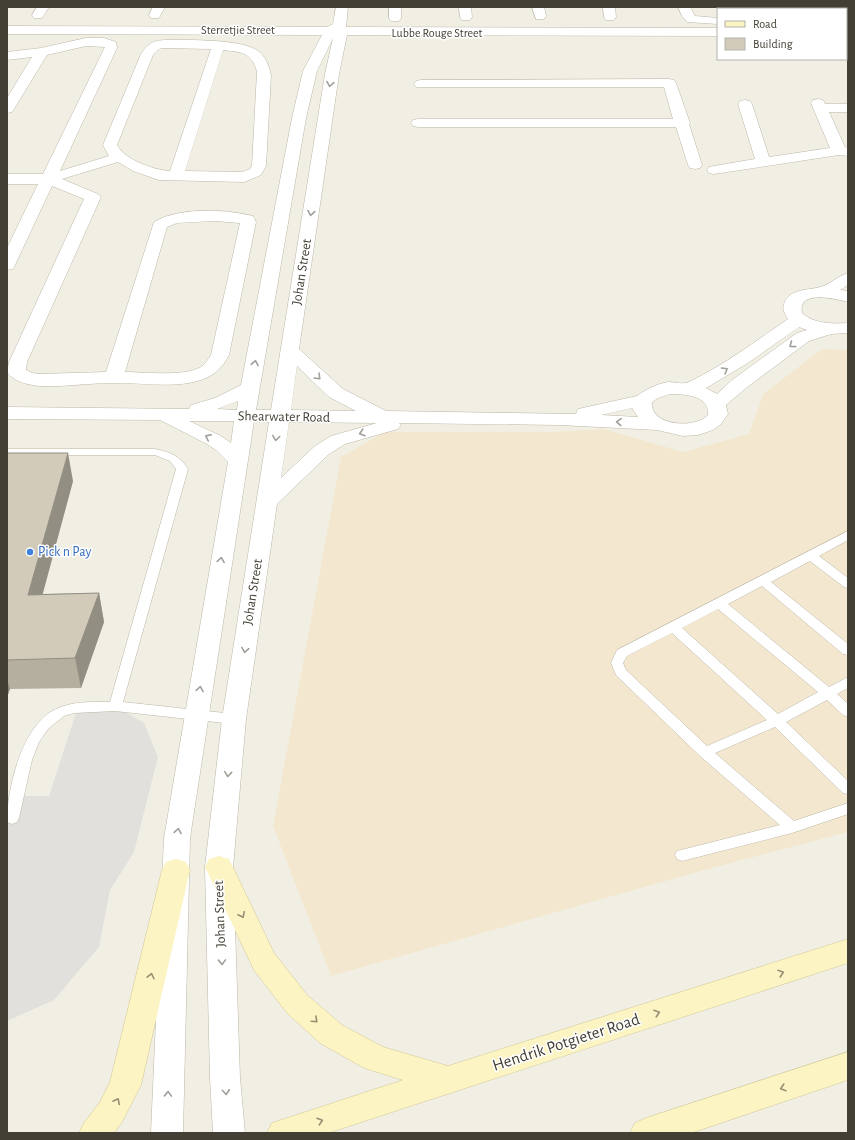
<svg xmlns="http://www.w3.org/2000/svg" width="855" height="1140" viewBox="0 0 855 1140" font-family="'Alegreya Sans',sans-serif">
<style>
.commercial{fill:#f3e8cf}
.parking{fill:#e2e0dc}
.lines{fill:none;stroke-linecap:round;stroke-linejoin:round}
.lane-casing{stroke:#bcb7a7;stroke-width:1}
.street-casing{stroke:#bcb7a7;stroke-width:1}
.secondary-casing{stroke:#d0c696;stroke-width:1}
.lane{fill:#fff;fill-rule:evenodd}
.street{fill:#fff;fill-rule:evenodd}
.secondary{fill:#fcf4c3;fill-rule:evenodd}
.wall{fill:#b5afa0}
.shaded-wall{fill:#938e82}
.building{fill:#d2cbba;stroke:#938e82}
.oneway{stroke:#a19f9a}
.oneway2{stroke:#969074}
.shop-dot{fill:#3f7fe0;stroke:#fff;stroke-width:1.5}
.labels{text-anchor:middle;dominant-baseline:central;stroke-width:3;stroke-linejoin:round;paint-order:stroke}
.far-street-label{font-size:12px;fill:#433f34;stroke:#fff}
.street-label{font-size:14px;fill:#433f34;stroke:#fff}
.shop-label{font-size:14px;fill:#366cbe;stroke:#fff;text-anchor:start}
.near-street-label{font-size:17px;fill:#433f34;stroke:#fff}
</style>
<rect width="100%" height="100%" fill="#f1efe4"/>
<path class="commercial" d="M822 349 848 350V832L701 871 331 976 273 826 341 457 385 432H552L604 429 683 452 749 434 763 394Z"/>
<path class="parking" d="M120 709 144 723 158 757 134 852 110 890 99 947 54 1000 7 1021V796H49L76 713Z"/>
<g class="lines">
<defs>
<g id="lane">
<path d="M7 449H155C170 452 180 456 188 469L123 702 234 714 239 716 241 719 239 722 234 724 115 711 74 713 64 716 48 729 39 742 32 760 19 818 17 822 12 824 7 822C7 789 22 724 56 709 73 701 91 702 110 702L176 469 170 461 155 455H7Z"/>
<path d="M848 531V540L819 556 848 578V588L844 587 810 561 771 582 848 644V655L843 654 762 586 728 604 829 687 848 677V688L837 694 848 704V717L843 715 827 700 786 722 848 781V794L843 793 775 727 715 753 794 821 848 803V814L792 833 682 861 677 859 675 855 677 851 780 825 700 756 616 675 611 663 617 650ZM718 609 818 692 778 714 682 628ZM672 633 767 720 707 746 626 670 623 663 627 656Z"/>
</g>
<g id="street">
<path d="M37 7H49L42 18H34L32 15Z"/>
<path d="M153 7H165L159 18H151L149 15Z"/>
<path d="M336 7H348L346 27 718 28V36L347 35 339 74 299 349 343 389 386 411 576 414 578 409 637 396C646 389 657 384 668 382 675 382 683 385 689 382 724 365 756 341 788 319 785 314 782 309 784 304 790 288 806 291 820 287 830 285 837 276 848 273V285L840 290 848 291V302C836 299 797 289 802 313 814 324 832 324 848 323V333L831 334 809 341 746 388 726 405 728 414 721 424 713 430 698 435 683 436 657 430 560 425 399 423 401 425 398 429 345 444 329 454 277 504 246 719 233 867 240 1078 245 1133H213L210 1078 205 867 222 719 269 422 254 421 190 838 183 1133H151L164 838 228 462 216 450 207 444 160 420 7 419V407L189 409 191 405 215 398 241 385 292 118 303 71 322 35 7 34V26L327 27 333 24ZM333 38 325 74 271 410H256L306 118 317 71ZM799 327 807 330 797 333 732 380 717 394 706 388 748 363ZM297 366 329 397 356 411 291 410ZM670 394C684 394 710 395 708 415 694 430 649 425 652 402L658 398ZM238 401 237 410 217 409ZM632 408 638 417 601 415ZM189 421H234L231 443 221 436ZM289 422 377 423 331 436 315 446 281 478Z"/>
<path d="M389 7H401V18L399 21H391L389 18Z"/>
<path d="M459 7H471L472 17 470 20H462L460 17Z"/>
<path d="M532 7H544L546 16 544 19H536Z"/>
<path d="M603 7H615L616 17 614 20H606L604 17Z"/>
<path d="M678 7H690L695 16 718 18V24L687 22 682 16Z"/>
<rect x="753" y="7" width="12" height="2"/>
<path d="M846 29 848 30V38L846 37Z"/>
<path d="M86 38H104L116 42 117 48 60 171 109 156 103 145 141 54C149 42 155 40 169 40 190 40 242 39 258 51 266 57 269 66 271 75L266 166 261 175 244 182 159 180 133 171 118 162 62 179 98 194 101 197 27 362 26 370 32 373 40 374 106 372 154 222C179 207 225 209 253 216L256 222 229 355C222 368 215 375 201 380 173 389 141 382 113 383 89 383 64 387 40 386 29 385 14 382 7 372L9 362 84 199 52 186 15 265 13 269 7 270V248L38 184H7V174H43L105 47 86 46 47 55 14 109 12 112 7 113V98L32 57 7 60V52L41 48ZM162 48 211 49 170 171C154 170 125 160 117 145L153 55 159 49ZM223 50C241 52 252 52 257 72L252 166 250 169 242 172 185 171ZM215 221 240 223 211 355C208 360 205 364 201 367 184 377 145 372 125 372L167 227 177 223Z"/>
<path d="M669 79 674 80 676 83 690 123 689 124 702 165 700 168 695 169 690 168 688 165 676 127H418L413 126 411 123 413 120 418 119H673L664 87H416L414 84 416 81 421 80Z"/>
<path d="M818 99 823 100 825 104H848V112H829L845 147 848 148V156L839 155 714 174 709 173 707 170 709 167 714 166 755 159 738 104 740 101 745 100 750 101 752 104 769 157 830 148 811 103 813 100Z"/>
</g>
<g id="secondary">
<path d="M219 856 229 859 274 953 307 995 342 1025 383 1047 448 1066 848 939V963L328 1133H267L272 1123 403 1080 364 1068 320 1043 287 1013 254 970 205 867 209 859Z"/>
<path d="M176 859 186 862 190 870 141 1085 122 1122 114 1133H79L84 1123 100 1102 110 1082 162 870 166 862Z"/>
<path d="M848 1052V1080L691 1133H630L635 1123 646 1118Z"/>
</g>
</defs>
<use href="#lane" class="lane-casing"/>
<use href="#street" class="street-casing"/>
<use href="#secondary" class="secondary-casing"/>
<use href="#lane" class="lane"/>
<use href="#street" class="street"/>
<use href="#secondary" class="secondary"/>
</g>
<path class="wall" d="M7 453 73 481 42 594 99 593 104 622 81 688 10 689 7 697Z"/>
<g class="shaded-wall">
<path d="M68 453 73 481 35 623 28 595Z"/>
<path d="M99 593 104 622 81 688 75 658Z"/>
<path d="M7 679 10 689 7 697Z"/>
</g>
<path class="building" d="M7 453H68L28 595 99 593 75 658 7 660Z"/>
<defs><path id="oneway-chevron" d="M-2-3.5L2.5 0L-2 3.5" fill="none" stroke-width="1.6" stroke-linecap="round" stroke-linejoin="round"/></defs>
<g class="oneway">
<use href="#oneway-chevron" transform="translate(330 84) rotate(99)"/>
<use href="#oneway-chevron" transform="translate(311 213) rotate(99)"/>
<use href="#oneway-chevron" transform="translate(792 345) rotate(143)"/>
<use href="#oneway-chevron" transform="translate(255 363) rotate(-80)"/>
<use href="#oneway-chevron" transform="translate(725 370) rotate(-31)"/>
<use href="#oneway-chevron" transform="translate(318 377) rotate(45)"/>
<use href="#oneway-chevron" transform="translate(619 422) rotate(-177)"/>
<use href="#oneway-chevron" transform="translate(362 433) rotate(163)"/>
<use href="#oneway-chevron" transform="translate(208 437) rotate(-154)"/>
<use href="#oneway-chevron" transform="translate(276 438) rotate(98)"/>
<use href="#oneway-chevron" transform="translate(221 560) rotate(-81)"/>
<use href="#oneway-chevron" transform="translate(245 650) rotate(99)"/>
<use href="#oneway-chevron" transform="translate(200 689) rotate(-81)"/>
<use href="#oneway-chevron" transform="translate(228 774) rotate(96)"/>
<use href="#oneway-chevron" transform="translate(178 831) rotate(-81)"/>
<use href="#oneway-chevron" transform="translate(222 962) rotate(88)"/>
<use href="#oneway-chevron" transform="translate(226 1092) rotate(86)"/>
<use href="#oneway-chevron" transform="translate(168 1094) rotate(-88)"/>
</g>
<g class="oneway2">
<use href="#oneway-chevron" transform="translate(242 915) rotate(64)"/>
<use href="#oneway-chevron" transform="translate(781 973) rotate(-18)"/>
<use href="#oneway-chevron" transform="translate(151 976) rotate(-77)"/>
<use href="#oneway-chevron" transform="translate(657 1013) rotate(-18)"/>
<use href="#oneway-chevron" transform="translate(315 1020) rotate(42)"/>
<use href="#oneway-chevron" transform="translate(783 1088) rotate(162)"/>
<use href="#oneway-chevron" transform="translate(117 1101) rotate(-63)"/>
<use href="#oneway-chevron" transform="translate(320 1121) rotate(-18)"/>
</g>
<circle class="shop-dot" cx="30" cy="552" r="4"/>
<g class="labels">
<g class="far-street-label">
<text x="238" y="30">Sterretjie Street</text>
<text x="437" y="33">Lubbe Rouge Street</text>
</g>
<g class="street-label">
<text transform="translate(302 272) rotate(-81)">Johan Street</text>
<text transform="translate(284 417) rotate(1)">Shearwater Road</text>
<text transform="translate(253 592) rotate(-81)">Johan Street</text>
<text transform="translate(220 914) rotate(-92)">Johan Street</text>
</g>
<g class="shop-label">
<text x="38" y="552">Pick n Pay</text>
</g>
<g class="near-street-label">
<text transform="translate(566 1042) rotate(-18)">Hendrik Potgieter Road</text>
</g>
</g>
<rect width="855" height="1140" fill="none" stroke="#433f34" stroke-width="16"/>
<rect x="717" y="8" width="130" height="52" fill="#ffffff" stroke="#b4b2ae"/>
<rect x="725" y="21" width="20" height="6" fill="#fcf4c3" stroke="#b4b2ae"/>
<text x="753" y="28" font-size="12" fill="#433f34">Road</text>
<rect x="725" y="38" width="20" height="12" fill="#d2cbba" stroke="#b4b2ae"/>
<text x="753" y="48" font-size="12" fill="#433f34">Building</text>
</svg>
